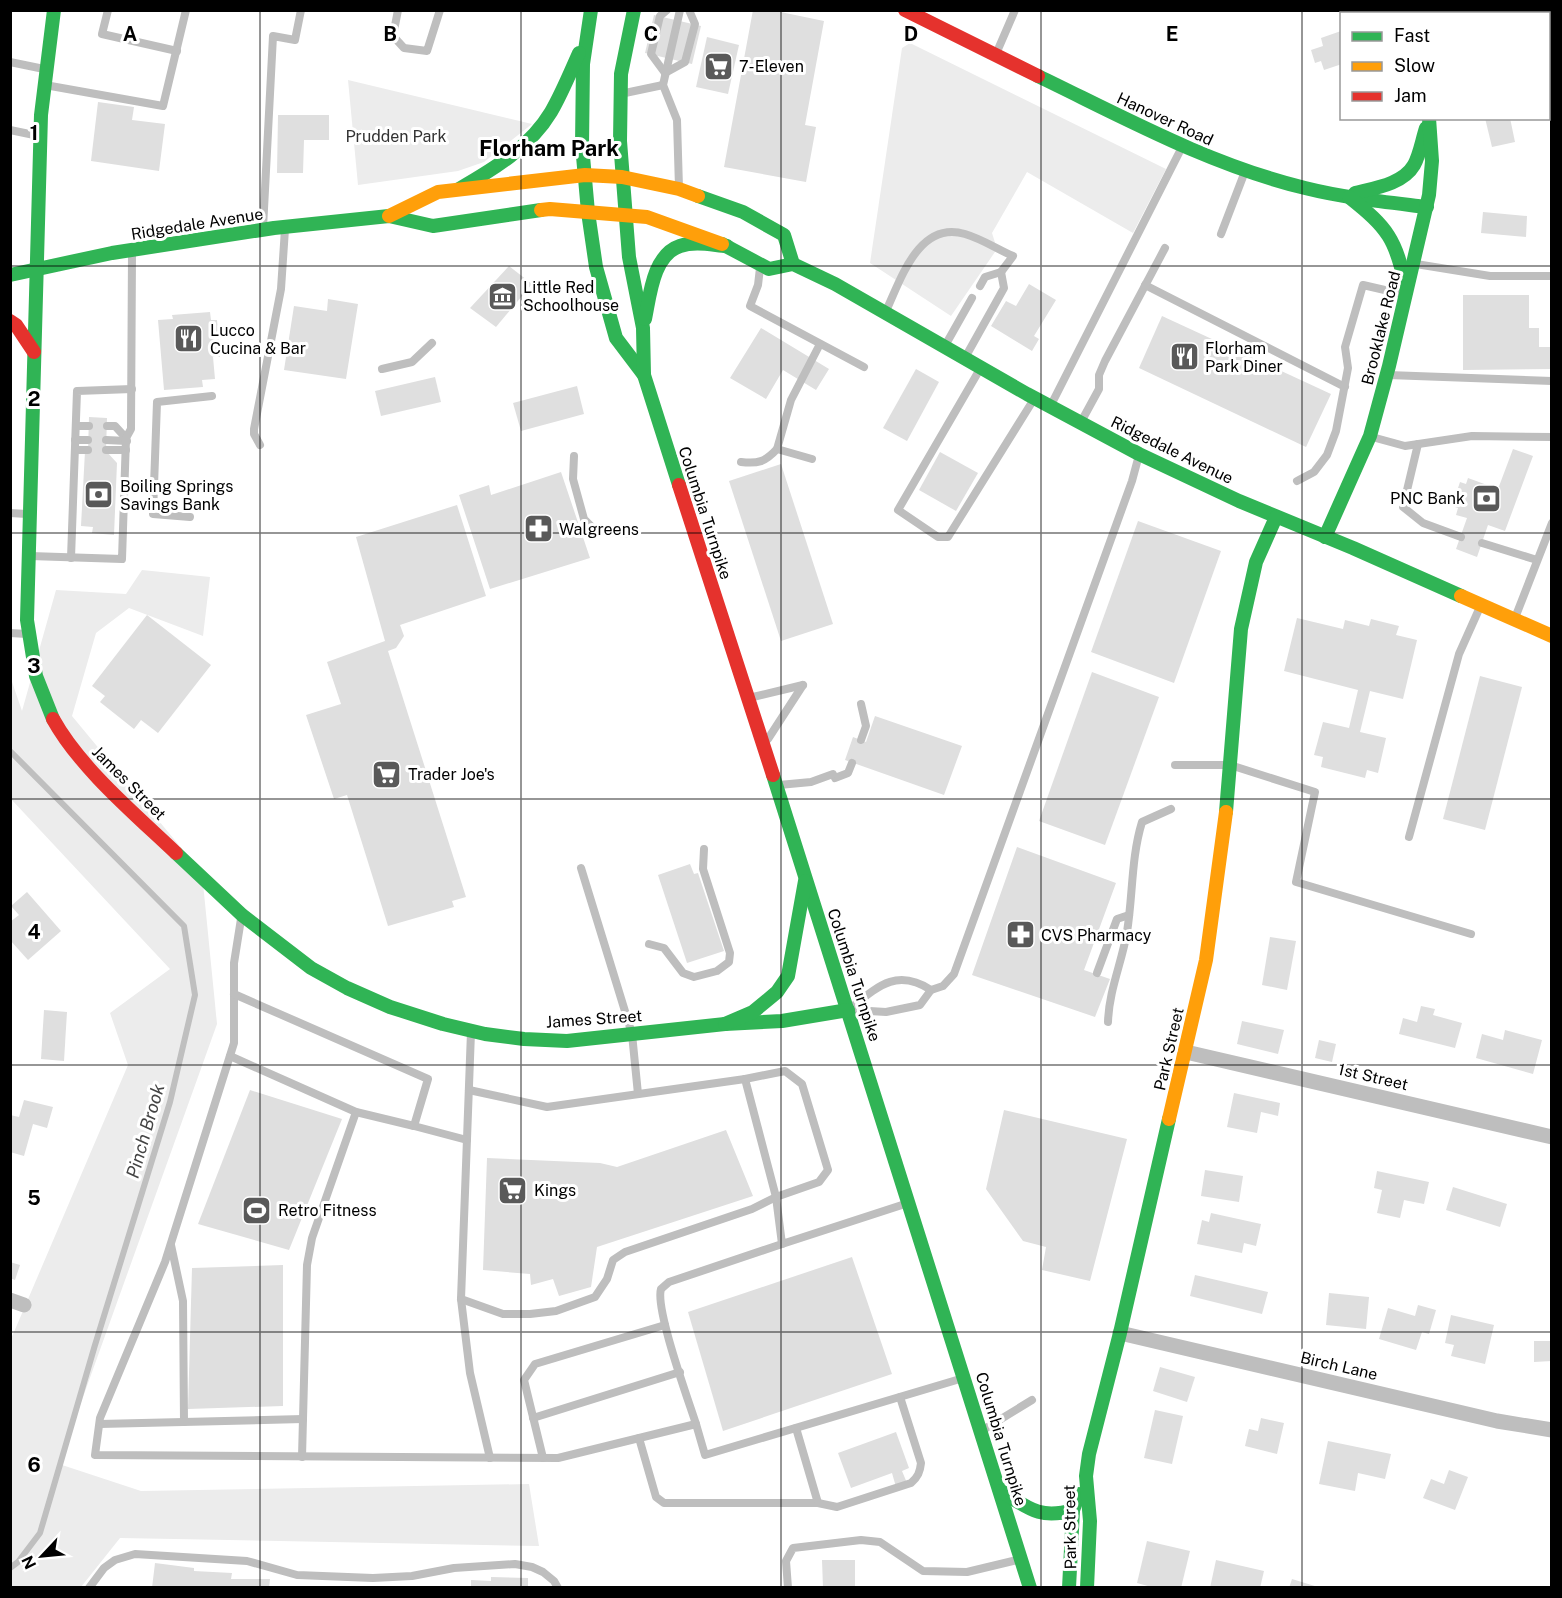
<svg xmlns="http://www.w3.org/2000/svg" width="1562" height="1598" viewBox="0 0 1562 1598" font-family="'Public Sans',sans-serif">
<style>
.green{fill:#ececec}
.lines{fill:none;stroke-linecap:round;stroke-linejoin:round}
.stream{stroke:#bfbfbf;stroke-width:6}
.building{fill:#dfdfdf}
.lane{stroke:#bebebe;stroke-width:8}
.street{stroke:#bebebe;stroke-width:15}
.fast{stroke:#30b455;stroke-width:14}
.slow{stroke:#ff9f0a;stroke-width:14}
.jam{stroke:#e5322d;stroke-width:14}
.grid{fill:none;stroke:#000;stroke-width:1.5;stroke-opacity:0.55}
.labels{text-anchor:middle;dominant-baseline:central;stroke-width:6;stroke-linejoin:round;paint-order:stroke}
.poi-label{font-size:16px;fill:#000;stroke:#fff;text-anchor:start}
.street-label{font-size:16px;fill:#000;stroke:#fff}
.park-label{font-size:16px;fill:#333;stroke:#fff}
.water-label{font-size:18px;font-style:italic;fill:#444;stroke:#fff}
.district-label{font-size:22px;font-weight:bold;fill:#000;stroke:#fff}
.grid-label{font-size:20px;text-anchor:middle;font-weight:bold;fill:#000;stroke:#fff;stroke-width:6;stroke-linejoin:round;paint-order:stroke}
</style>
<rect width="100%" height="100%" fill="#fff"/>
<g class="green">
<path d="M910 43 1166 169 1133 233 1027 172 992 233 997 249 951 316 870 263 902 48Z"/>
<path d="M348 80 532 124 484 162 458 171 358 185Z"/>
<path d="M142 570 210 577 203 636 129 608 96 633 72 716 202 873 217 1024 59 1464 141 1491 529 1484 539 1546 120 1538 81 1587H11V1339L128 1065 110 1013 170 969 11 799 10 676 22 711 56 590 126 594Z"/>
</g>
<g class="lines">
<path class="stream" d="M10 751 184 926 195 995 170 1102 95 1345 40 1533 18 1562 10 1568"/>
</g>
<g class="building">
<path d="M753 10H771L824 21 805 125 816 127 806 182 724 167Z"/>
<path d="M1466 10H1505V14H1467Z"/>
<path d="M654 15 701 26 692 64 645 53Z"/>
<path d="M1341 31 1342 64 1324 70 1321 61 1315 63 1311 50 1323 46 1321 38Z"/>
<path d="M707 37 739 45 728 94 696 87Z"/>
<path d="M98 102 134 107 132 120 165 124 159 171 91 161Z"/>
<path d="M278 115H329V140H304L303 173H277Z"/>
<path d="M1485 118H1510L1515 142 1492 147Z"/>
<path d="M1483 212 1527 216 1526 237 1481 233Z"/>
<path d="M509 266 532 284 496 327 470 308Z"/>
<path d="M1029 284 1056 300 1034 336 1039 339 1032 351 991 326 1006 301 1016 306Z"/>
<path d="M1463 295H1529V328H1539V347H1552V369L1463 370Z"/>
<path d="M328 299 358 304 346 379 284 370 294 306 327 311Z"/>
<path d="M210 312 211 320H217L220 357H213L215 379 202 380 203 387 164 390 158 320 173 319 172 315Z"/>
<path d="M1162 316 1331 394 1306 447 1139 368Z"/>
<path d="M761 328 829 369 816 390 783 370 766 399 730 378Z"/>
<path d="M916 369 939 382 907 441 883 428Z"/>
<path d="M435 377 441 402 381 416 375 391Z"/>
<path d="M577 386 584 414 521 431 513 403Z"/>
<path d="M89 417 107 418 106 451 117 463 114 535 92 533 93 527 81 526 85 451H88Z"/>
<path d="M1513 449 1533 456 1505 531 1488 525 1477 557 1456 549 1467 518 1456 515 1458 508 1452 506 1460 482 1466 484 1468 478 1498 489Z"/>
<path d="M940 452 978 473 956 511 919 490Z"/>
<path d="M781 464 833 624 781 641 729 481Z"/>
<path d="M561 472 590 558 490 589 459 495 489 485 491 495Z"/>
<path d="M457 505 486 596 400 625 404 636 396 648 388 651 466 897 452 901 454 907 388 926 347 795 334 799 306 715 341 704 327 662 385 641 356 537Z"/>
<path d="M1138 521 1221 551 1174 683 1091 652Z"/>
<path d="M147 615 211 665 158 733 141 720 134 729 100 702 105 696 92 686Z"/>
<path d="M1297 618 1343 629 1345 620 1369 626 1371 619 1399 626 1396 635 1417 640 1403 699 1370 691 1360 732 1386 738 1378 773 1367 770 1365 778 1321 767 1323 757 1314 755 1323 722 1349 728 1358 690 1284 671Z"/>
<path d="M1092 672 1159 697 1105 845 1039 821Z"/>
<path d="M1480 676 1522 687 1485 830 1443 819Z"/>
<path d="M875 716 962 746 944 795 845 760 853 737 866 742Z"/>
<path d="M1017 847 1116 883 1084 970 1110 979 1095 1017 972 975Z"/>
<path d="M690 864 694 874 698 873 724 951 687 963 658 875Z"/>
<path d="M27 892 61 931 28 960 10 940V922L19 915 11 906Z"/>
<path d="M1270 937 1296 941 1287 990 1262 985Z"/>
<path d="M1421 1006 1435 1009 1433 1015 1462 1023 1455 1048 1399 1034 1403 1018 1417 1022Z"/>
<path d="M44 1010 67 1012 64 1061 41 1059Z"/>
<path d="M1242 1021 1284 1030 1278 1054 1237 1044Z"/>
<path d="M1505 1030 1542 1040 1533 1074 1476 1058 1482 1034 1503 1040Z"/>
<path d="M1319 1040 1336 1044 1332 1062 1315 1058Z"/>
<path d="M250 1090 342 1119 289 1250 198 1224Z"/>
<path d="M1234 1093 1280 1103 1278 1116 1261 1112 1257 1133 1227 1127Z"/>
<path d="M24 1100 53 1107 47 1128 33 1124 24 1156 10 1152V1115L19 1117Z"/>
<path d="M1004 1110 1127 1139 1090 1281 1042 1270 1046 1247 1023 1241 986 1189Z"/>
<path d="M726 1130 753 1196 597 1247 591 1287 559 1296 553 1279 531 1285 530 1274 483 1270 487 1158 600 1163 617 1167Z"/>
<path d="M1205 1170 1243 1176 1239 1202 1201 1196Z"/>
<path d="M1377 1171 1429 1182 1424 1204 1404 1200 1400 1218 1377 1213 1382 1190 1374 1188Z"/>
<path d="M1453 1187 1507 1204 1500 1227 1446 1210Z"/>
<path d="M1211 1213 1261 1224 1256 1246 1244 1243 1242 1253 1197 1244 1202 1220 1209 1222Z"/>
<path d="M852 1257 892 1374 723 1431 688 1312Z"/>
<path d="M10 1262 20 1265 15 1280 10 1278Z"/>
<path d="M283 1265V1406L188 1409 192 1268Z"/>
<path d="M1195 1275 1268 1292 1262 1314 1190 1296Z"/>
<path d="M1329 1293 1369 1297 1366 1329 1326 1325Z"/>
<path d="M1418 1305 1436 1310 1429 1334 1422 1332 1416 1350 1379 1339 1388 1308 1415 1316Z"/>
<path d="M1451 1315 1494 1325 1485 1364 1451 1356 1454 1345 1445 1343Z"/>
<path d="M1534 1341H1552V1361L1534 1362Z"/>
<path d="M1160 1367 1195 1377 1187 1402 1153 1391Z"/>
<path d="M1155 1410 1183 1416 1172 1464 1144 1458Z"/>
<path d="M1261 1418 1284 1423 1277 1454 1245 1446 1249 1429 1258 1431Z"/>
<path d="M896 1432 909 1468 902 1471 907 1483 896 1487 892 1473 851 1488 838 1453Z"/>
<path d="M1328 1441 1391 1454 1385 1479 1358 1473 1355 1491 1319 1484Z"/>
<path d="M1449 1470 1468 1477 1455 1510 1423 1498 1431 1479 1444 1484Z"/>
<path d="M1147 1541 1190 1551 1181 1588H1155L1137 1583Z"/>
<path d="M822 1560H855V1588H823Z"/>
<path d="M1216 1560 1264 1571 1260 1588H1210Z"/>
<path d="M155 1563 194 1568V1571L232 1573 231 1579H270L269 1588H152Z"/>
<path d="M491 1577 528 1578V1588H471V1580L491 1581Z"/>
<path d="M1292 1579 1318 1587 1317 1588H1289Z"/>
</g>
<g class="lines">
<g class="lane">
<path d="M108 10 102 34 177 51"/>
<path d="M398 10 393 36 404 48 427 51 440 10"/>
<path d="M996 54 1015 10"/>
<path d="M10 62 44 69"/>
<path d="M665 73 685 62 695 24 689 10"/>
<path d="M665 73 651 54 660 16 667 10"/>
<path d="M45 85 163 106 186 10"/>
<path d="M625 93 663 85"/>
<path d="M10 130 39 136"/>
<path d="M679 188 677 120 663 85 680 10"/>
<path d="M263 228 273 36 295 40 301 10"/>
<path d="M1221 234 1244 174"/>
<path d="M1416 264 1490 276H1552"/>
<path d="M760 268 758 285 750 306 864 367"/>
<path d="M1145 285 1345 387"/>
<path d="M886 311C901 279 919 220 965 234 982 239 997 249 1013 256L1001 272 985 277 980 286"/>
<path d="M946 344 972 298"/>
<path d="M966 356 1004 288 1001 272"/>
<path d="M382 369 412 362 432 343"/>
<path d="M980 369 898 510 938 537H948L1034 399"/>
<path d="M1388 375 1552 381"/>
<path d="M1051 405 1181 149"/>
<path d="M1081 422 1099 389V375L1105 361 1165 248"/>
<path d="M76 426H89"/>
<path d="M107 426H115L126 438"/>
<path d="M1372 437 1405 446 1472 436 1552 437"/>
<path d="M75 440H88"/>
<path d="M106 440 127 441"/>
<path d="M1418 444 1403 507 1423 523 1461 537"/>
<path d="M260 445 254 434V429L281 289 285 229"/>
<path d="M777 449 791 400 820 344"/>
<path d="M75 450H88"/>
<path d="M106 450H126"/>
<path d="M574 456 573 479 584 519 595 530 629 534"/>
<path d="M741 462C758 464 765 462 777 449L812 459"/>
<path d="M1297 481 1314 472 1327 455 1336 431 1348 368 1345 347 1363 285 1402 294"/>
<path d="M10 513 27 514"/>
<path d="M190 517 153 514 157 402 212 396"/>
<path d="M1482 543 1537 560"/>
<path d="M30 556 122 559 126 438 131 429 132 253"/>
<path d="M71 558 77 391 132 389"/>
<path d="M1515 618 1552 523"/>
<path d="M10 633 27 634"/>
<path d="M753 697 803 685"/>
<path d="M861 704 866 726 861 740"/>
<path d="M768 739 803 685"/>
<path d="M1175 765H1230L1315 792 1296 882 1471 934"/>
<path d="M835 778 848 773 852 763"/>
<path d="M779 785 811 782 833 774"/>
<path d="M1409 837 1459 654 1480 607"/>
<path d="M581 868 632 1034 638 1094"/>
<path d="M241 919 234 963V1043L165 1262 100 1418 95 1455 558 1458 696 1424 705 1455 960 1379"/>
<path d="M649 944 664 948 683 973 694 977 717 971 729 962 730 953 703 869 704 849"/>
<path d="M1097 973 1117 919 1129 915"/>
<path d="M851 1008C878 986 897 968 931 990"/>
<path d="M853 1010 886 1012 920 1005 931 990 943 986 954 974 1132 481 1139 455"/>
<path d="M1108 1022C1109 990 1122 962 1127 932 1133 895 1131 858 1142 822L1171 809"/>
<path d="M471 1032 461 1299 470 1373 490 1458"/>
<path d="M230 1056 356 1112 414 1126 428 1079 234 994"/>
<path d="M469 1090 547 1107 745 1079 776 1197 782 1244 905 1204"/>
<path d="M414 1126 467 1140"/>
<path d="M171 1245 183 1301 184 1422"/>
<path d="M461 1299 503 1314H530L556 1311 595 1297 607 1279 613 1260 625 1252 752 1209 776 1197 819 1182 828 1170 802 1084 785 1071 745 1079"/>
<path d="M533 1418 680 1372"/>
<path d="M100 1424 303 1419"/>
<path d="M696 1424C688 1399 655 1309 661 1289L669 1282 782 1244"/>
<path d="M983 1430 1032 1400"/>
<path d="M639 1438 656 1497 664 1503H818L796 1428"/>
<path d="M302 1457 307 1265 312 1238 356 1112"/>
<path d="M543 1458 524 1380 535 1364 665 1325"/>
<path d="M818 1503 837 1507 911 1483C918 1477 920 1472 921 1463L900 1397"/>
<path d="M89 1588 104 1568 115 1560 135 1554 247 1561 297 1575 373 1578 412 1576 454 1568 515 1564 532 1567 543 1572 554 1581 558 1588"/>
<path d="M788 1588 786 1561 793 1548 861 1540 880 1542 923 1571 967 1572 1017 1560"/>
</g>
<g class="street">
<path d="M1186 1052 1552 1137"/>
<path d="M10 1300 24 1305"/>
<path d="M1120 1333 1497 1421 1552 1430"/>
</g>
<g class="fast">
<path d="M591 10 583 64 582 145 588 212 596 267 616 338 644 375"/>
<path d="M634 10 621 74 620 141 629 257 643 328 644 375 679 485"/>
<path d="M1408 10 1409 14"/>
<path d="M1038 76C1125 118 1210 165 1305 188 1345 198 1386 202 1427 207"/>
<path d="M459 189C494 169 530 147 551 112 562 93 570 73 579 53"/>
<path d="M1355 193C1375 188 1403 184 1414 165 1420 154 1422 140 1426 128"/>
<path d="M698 196 743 212 784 235 793 264"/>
<path d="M1349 197C1388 228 1396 239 1406 288"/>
<path d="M722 244 769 269 793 264 835 284 1027 394 1139 454 1239 501 1353 548 1461 596"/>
<path d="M10 275 112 253 274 228 389 216 433 226 541 210"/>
<path d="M645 319C650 295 653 255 680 246 695 241 712 245 727 246"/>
<path d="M1325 537 1370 436 1389 366 1429 195 1432 161 1429 118"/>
<path d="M53 719 36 676 27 620 41 115 54 10"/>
<path d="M773 775 1030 1588"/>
<path d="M1226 812 1241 629 1256 562 1276 517"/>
<path d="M176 853 242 915 311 968 347 988 390 1007 443 1024 485 1034 524 1039 567 1041 725 1024 782 1021 848 1010"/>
<path d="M725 1024 753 1012 777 992 788 976 805 881"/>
<path d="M1001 1491C1028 1508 1040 1520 1073 1510"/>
<path d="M1069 1588 1073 1510 1079 1494"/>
<path d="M1087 1588 1090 1521 1086 1476 1089 1454 1120 1333 1169 1119"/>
</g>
<g class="slow">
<path d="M541 210 550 209 647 217 722 244"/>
<path d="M389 216 438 192 585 175 622 177 679 189 698 196"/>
<path d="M1461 596 1552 636"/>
<path d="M1169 1119 1206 960 1226 812"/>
</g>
<g class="jam">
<path d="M905 10 1038 76"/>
<path d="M10 321 16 325 34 352"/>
<path d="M679 485 773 775"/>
<path d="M53 719C80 768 135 814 176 853"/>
</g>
</g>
<path class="grid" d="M260 10V1588M521 10V1588M781 10V1588M1041 10V1588M1302 10V1588M10 266H1552M10 533H1552M10 799H1552M10 1065H1552M10 1332H1552"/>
<defs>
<symbol id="supermarket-square" viewBox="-11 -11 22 22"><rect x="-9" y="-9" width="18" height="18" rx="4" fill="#595959" stroke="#fff"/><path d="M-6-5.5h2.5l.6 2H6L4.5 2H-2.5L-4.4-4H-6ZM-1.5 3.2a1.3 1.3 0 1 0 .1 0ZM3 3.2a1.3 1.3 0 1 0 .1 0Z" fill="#fff"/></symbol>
<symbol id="museum-square" viewBox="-11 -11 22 22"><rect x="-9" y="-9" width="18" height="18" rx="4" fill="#595959" stroke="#fff"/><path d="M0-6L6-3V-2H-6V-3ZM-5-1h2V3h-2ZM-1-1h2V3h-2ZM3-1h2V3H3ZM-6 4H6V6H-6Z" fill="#fff"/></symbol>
<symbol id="restaurant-square" viewBox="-11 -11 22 22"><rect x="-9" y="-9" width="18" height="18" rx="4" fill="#595959" stroke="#fff"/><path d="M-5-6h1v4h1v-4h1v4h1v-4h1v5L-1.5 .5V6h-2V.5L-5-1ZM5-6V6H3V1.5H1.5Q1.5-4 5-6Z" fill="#fff"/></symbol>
<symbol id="bank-square" viewBox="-11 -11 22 22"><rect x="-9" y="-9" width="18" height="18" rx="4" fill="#595959" stroke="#fff"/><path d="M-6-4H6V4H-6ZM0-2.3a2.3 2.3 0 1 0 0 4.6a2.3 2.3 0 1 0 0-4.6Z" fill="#fff"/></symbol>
<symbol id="pharmacy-square" viewBox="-11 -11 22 22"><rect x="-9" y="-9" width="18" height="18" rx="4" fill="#595959" stroke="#fff"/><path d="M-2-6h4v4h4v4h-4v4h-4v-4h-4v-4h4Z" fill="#fff"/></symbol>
<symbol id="stadium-square" viewBox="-11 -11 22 22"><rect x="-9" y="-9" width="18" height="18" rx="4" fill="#595959" stroke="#fff"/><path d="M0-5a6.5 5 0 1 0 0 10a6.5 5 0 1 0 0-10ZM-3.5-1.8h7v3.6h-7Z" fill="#fff"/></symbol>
</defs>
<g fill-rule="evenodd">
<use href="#supermarket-square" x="702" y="50" width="33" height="33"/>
<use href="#museum-square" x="486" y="280" width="33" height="33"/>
<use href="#restaurant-square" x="172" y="322" width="33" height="33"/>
<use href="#restaurant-square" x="1168" y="340" width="33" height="33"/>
<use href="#bank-square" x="82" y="478" width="33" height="33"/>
<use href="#bank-square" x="1470" y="482" width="33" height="33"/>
<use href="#pharmacy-square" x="522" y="512" width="33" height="33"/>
<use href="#supermarket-square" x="370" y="758" width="33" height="33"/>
<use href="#pharmacy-square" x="1004" y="918" width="33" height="33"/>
<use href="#supermarket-square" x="496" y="1174" width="33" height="33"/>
<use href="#stadium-square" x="240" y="1194" width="33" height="33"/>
</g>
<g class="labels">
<g class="poi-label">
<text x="739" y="66">7-Eleven</text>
<text x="523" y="287">Little Red<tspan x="523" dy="18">Schoolhouse</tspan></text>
<text x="210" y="330">Lucco<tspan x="210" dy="18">Cucina &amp; Bar</tspan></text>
<text x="1205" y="348">Florham<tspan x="1205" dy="18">Park Diner</tspan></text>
<text x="120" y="486">Boiling Springs<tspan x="120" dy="18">Savings Bank</tspan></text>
<text x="1465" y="498" text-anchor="end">PNC Bank</text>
<text x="559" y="529">Walgreens</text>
<text x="408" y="774">Trader Joe's</text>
<text x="1041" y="935">CVS Pharmacy</text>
<text x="534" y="1190">Kings</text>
<text x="278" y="1210">Retro Fitness</text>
</g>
<g class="street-label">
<text transform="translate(1165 119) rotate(25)">Hanover Road</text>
<text transform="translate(197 224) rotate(-9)">Ridgedale Avenue</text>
<text transform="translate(1381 328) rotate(-76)">Brooklake Road</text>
<text transform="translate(1172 450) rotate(26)">Ridgedale Avenue</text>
<text transform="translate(705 513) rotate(72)">Columbia Turnpike</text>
<text transform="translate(129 783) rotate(45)">James Street</text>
<text transform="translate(854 975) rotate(72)">Columbia Turnpike</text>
<text transform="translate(594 1019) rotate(-4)">James Street</text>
<text transform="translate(1169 1049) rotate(-77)">Park Street</text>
<text transform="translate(1373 1077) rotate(13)">1st Street</text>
<text transform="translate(1339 1366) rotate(13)">Birch Lane</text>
<text transform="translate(1001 1439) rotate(73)">Columbia Turnpike</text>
<text transform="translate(1070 1527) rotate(-91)">Park Street</text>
</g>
<g class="park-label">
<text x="396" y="136">Prudden Park</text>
</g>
<g class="water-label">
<text transform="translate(145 1131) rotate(-74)">Pinch Brook</text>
</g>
<g class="district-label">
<text x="549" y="148">Florham Park</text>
</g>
</g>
<g class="grid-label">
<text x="130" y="41">A</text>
<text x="390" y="41">B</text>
<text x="651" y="41">C</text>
<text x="911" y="41">D</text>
<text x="1172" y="41">E</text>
<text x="34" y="140">1</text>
<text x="34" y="406">2</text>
<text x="34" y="673">3</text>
<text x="34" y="939">4</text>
<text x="34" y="1205">5</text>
<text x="34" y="1472">6</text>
</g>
<rect width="1562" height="1598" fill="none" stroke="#000000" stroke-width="24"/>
<rect x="1340" y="12" width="210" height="108" fill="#ffffff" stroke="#999999" stroke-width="1.5"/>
<rect x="1352" y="32" width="30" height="9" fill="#30b455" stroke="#999999" stroke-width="1.5"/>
<text x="1394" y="42" font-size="18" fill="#000000">Fast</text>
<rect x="1352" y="62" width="30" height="9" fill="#ff9f0a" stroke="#999999" stroke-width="1.5"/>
<text x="1394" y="72" font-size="18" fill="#000000">Slow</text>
<rect x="1352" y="92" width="30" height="9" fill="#e5322d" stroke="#999999" stroke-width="1.5"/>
<text x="1394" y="102" font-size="18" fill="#000000">Jam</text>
<g transform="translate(42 1556) rotate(244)" stroke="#ffffff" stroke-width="4.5" paint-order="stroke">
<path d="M0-4.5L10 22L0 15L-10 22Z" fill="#000000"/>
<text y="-9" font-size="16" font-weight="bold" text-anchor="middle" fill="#000000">N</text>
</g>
</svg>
